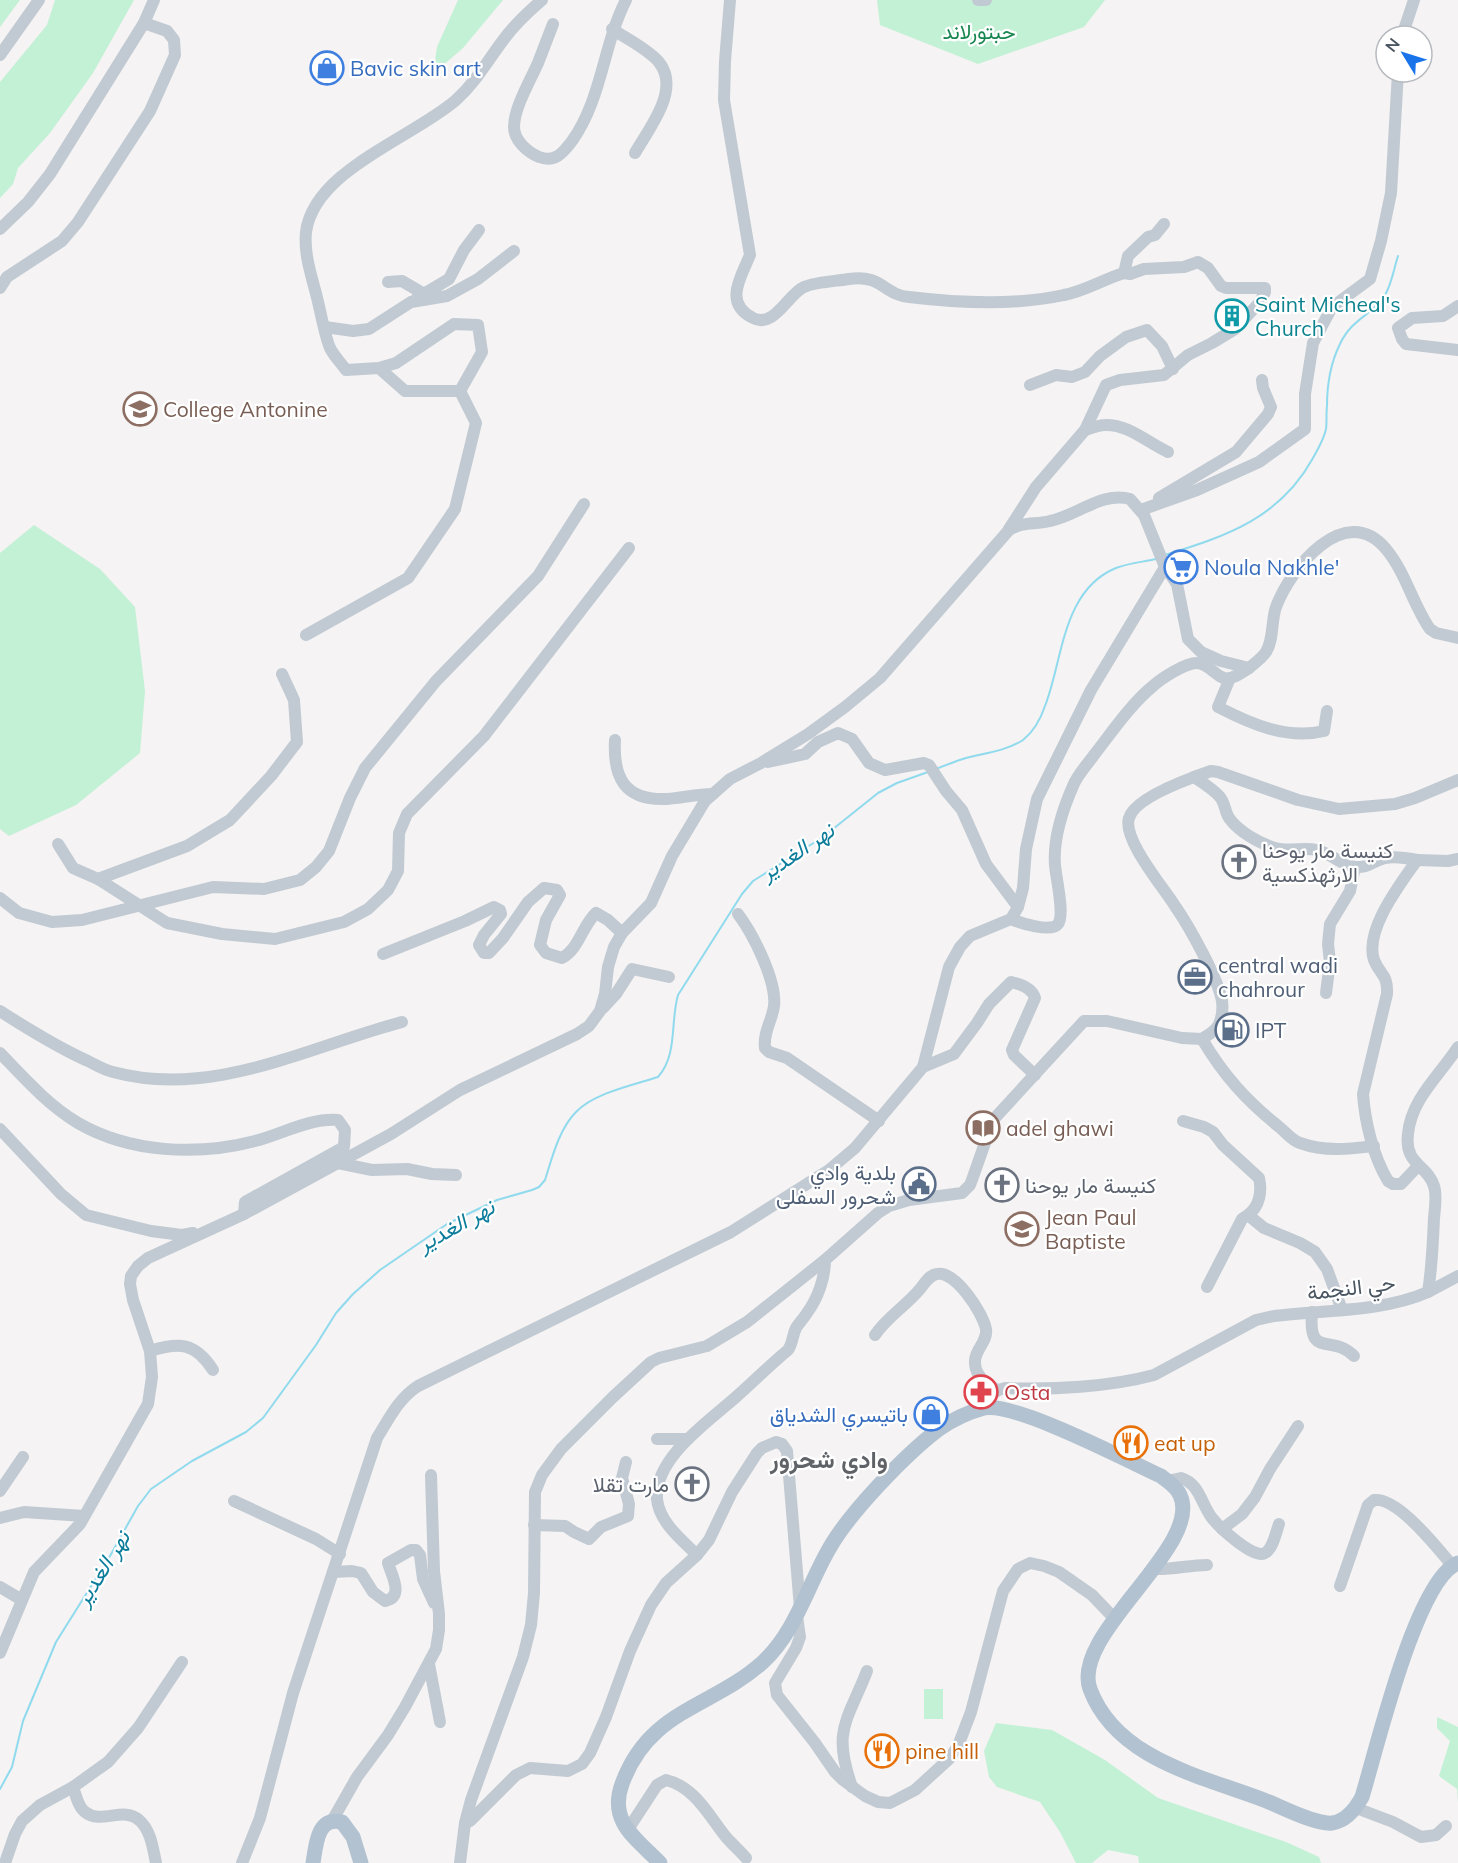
<svg xmlns="http://www.w3.org/2000/svg" width="1458" height="1863" viewBox="0 0 1458 1863" font-family="Mulish,Vazirmatn,sans-serif">
<style>
.green{fill:#c3f1d5}
.lines{fill:none;stroke-linecap:round;stroke-linejoin:round}
.stream{stroke:#90daee;stroke-width:2}
.minor{stroke:#c1cad2;stroke-width:12}
.major{stroke:#b3c2d1;stroke-width:15}
.labels{text-anchor:middle;dominant-baseline:central;stroke-width:4.5;stroke-linejoin:round;paint-order:stroke}
.park-label{font-size:21px;fill:#17864f;stroke:#fff}
.shop-label{font-size:21px;fill:#366cbe;stroke:#fff;text-anchor:start}
.culture-label{font-size:21px;fill:#0d838f;stroke:#fff;text-anchor:start}
.education-label{font-size:21px;fill:#785e54;stroke:#fff;text-anchor:start}
.worship-label{font-size:21px;fill:#5b616d;stroke:#fff;text-anchor:start}
.service-label{font-size:21px;fill:#4e5e75;stroke:#fff;text-anchor:start}
.street-label{font-size:21px;fill:#4a5661;stroke:#fff}
.health-label{font-size:21px;fill:#be3a42;stroke:#fff;text-anchor:start}
.food-label{font-size:21px;fill:#c56008;stroke:#fff;text-anchor:start}
.water-label{font-size:22px;font-style:italic;fill:#0c7c9b;stroke:#fff}
.quarter-label{font-size:24px;font-weight:bold;fill:#5f6368;stroke:#fff}
</style>
<rect width="100%" height="100%" fill="#f5f3f3"/>
<g class="green">
<path d="M0 0H20L0 27Z"/>
<path d="M55 0H134L93 73 50 133 18 168 13 184 0 198V82L47 25Z"/>
<path d="M458 0H503L463 48 433 74 437 47Z"/>
<path d="M877 0H1105L1084 27 978 64 880 25Z"/>
<path d="M34 525 100 569 135 607 145 691 140 753 76 805 9 836 0 829V553Z"/>
<rect x="924" y="1689" width="19" height="30"/>
<path d="M1437 1717 1458 1727V1802L1457 1789 1439 1776 1450 1741 1437 1728Z"/>
<path d="M996 1723 1052 1730 1105 1760 1158 1798 1286 1842 1319 1857 1321 1863H1139L1138 1856 1108 1850 1092 1863H1076L1060 1832 1040 1802 997 1787 989 1777 984 1751Z"/>
</g>
<g class="lines">
<g class="stream">
<path d="M1165 555C1227 536 1280 518 1313 458 1318 449 1324 439 1326 429 1327 422 1326 414 1327 406 1327 385 1330 364 1340 344 1352 318 1373 315 1385 295 1392 283 1394 268 1398 256"/>
<path d="M936 769C946 765 956 761 966 758 985 753 1006 751 1023 740 1033 732 1041 718 1045 706 1063 660 1062 590 1116 568 1129 563 1143 562 1156 559"/>
<path d="M0 1789 12 1767 23 1721 56 1642 110 1556 138 1506 151 1489 192 1461 246 1432 263 1418 316 1345 336 1313 353 1294 380 1270 447 1224 497 1200 532 1190 539 1187 545 1180C552 1158 559 1129 576 1112 594 1093 633 1085 658 1077 678 1054 670 1023 678 995L742 894 753 881 823 837 878 793 897 783 928 772"/>
</g>
<g class="minor">
<path d="M730 0 725 61 724 100 750 255C741 277 723 303 753 318 774 329 788 294 804 287 815 282 837 281 849 279 882 274 884 295 909 297 959 303 1014 306 1064 295 1085 291 1104 279 1124 273L1128 256 1148 237 1155 235 1164 224"/>
<path d="M978 0H986"/>
<path d="M553 24C548 37 543 50 538 63 530 81 514 108 514 127 514 140 527 152 539 157 555 163 563 153 572 141 602 99 603 45 626 0"/>
<path d="M612 29C627 39 646 48 658 61 682 89 649 128 635 153"/>
<path d="M1402 36 1414 0"/>
<path d="M0 55 39 0"/>
<path d="M0 229 28 202 50 174 144 23 154 0"/>
<path d="M388 282 402 281 424 294"/>
<path d="M0 288 7 277 62 241 78 222 150 111 175 55 174 40 167 31 144 23"/>
<path d="M417 298 449 279 464 250 479 230"/>
<path d="M1458 306 1443 316 1412 318 1398 328 1402 339 1406 344 1458 350"/>
<path d="M325 327 353 331 369 329 411 302 447 296 478 279 514 251"/>
<path d="M379 368 405 391H460L482 352 478 325 454 324 396 363 379 368 346 370C341 363 334 356 330 348 324 334 320 307 315 290 310 271 304 252 306 232 314 170 414 137 456 100 476 82 488 60 504 39 515 24 528 12 542 0"/>
<path d="M1030 385 1056 375 1072 377 1085 372 1100 356 1126 337 1147 330 1162 346 1173 369"/>
<path d="M1085 430C1091 428 1099 425 1105 425 1128 424 1148 443 1168 452"/>
<path d="M1159 498 1236 452 1268 414 1271 407 1263 388 1262 380"/>
<path d="M1141 510 1197 490 1259 462 1305 429V394L1313 343 1332 307 1370 279 1381 241 1391 193 1398 72"/>
<path d="M1009 529 1036 487 1085 430 1106 385 1120 380 1164 375 1188 355 1212 343 1235 329 1260 302 1265 292V288H1226L1221 286 1208 268 1198 262 1184 267 1144 269 1130 274 1124 273"/>
<path d="M306 635 408 578 455 509 476 423 460 391"/>
<path d="M282 674 294 700 297 742 271 776 230 820 187 846 98 879 167 923 222 934 275 939 344 922 368 909 388 890 398 871 399 833 407 814 484 736 629 548"/>
<path d="M1230 678 1218 707C1251 724 1287 740 1324 731L1327 711"/>
<path d="M615 740C613 777 624 801 667 799 682 798 697 794 713 794"/>
<path d="M768 762 805 754 818 742 838 733 852 739 869 763 885 770 924 763 929 765 946 791 962 810 986 864 1018 907"/>
<path d="M1194 777 1211 771 1218 772 1298 800 1339 809 1395 804 1415 798 1458 780"/>
<path d="M58 844 73 868 98 879"/>
<path d="M1417 860 1448 861 1458 859"/>
<path d="M0 898 19 913 52 922 82 920 213 887 264 889 300 880 316 867 329 851 350 798 365 768 436 681 538 576 584 504"/>
<path d="M738 914C753 934 777 981 774 1006 772 1021 763 1032 765 1048L769 1052 787 1058 879 1121"/>
<path d="M1011 919C1020 923 1052 933 1058 924 1065 915 1056 878 1055 865 1053 838 1062 811 1073 786 1077 775 1087 765 1094 755 1112 732 1130 705 1153 686 1162 678 1185 663 1197 663 1211 663 1219 684 1233 677 1239 675 1244 671 1249 668"/>
<path d="M383 954 465 921 494 907 500 910 501 914 484 935 479 945 484 953H489L503 938 528 902 544 888 557 890 560 895 546 920 540 945 546 953 562 958C579 949 582 926 596 913L608 920 622 933"/>
<path d="M1326 993 1330 962 1328 944 1330 924 1350 891 1355 867"/>
<path d="M603 1008 616 994 632 969 669 977"/>
<path d="M0 1011C28 1029 57 1047 88 1061 96 1065 104 1070 113 1072 212 1099 308 1047 402 1022"/>
<path d="M1202 1039C1224 1076 1246 1100 1278 1126 1286 1132 1291 1140 1300 1143 1325 1152 1349 1149 1374 1146"/>
<path d="M0 1053C24 1078 48 1105 78 1123 130 1153 197 1156 255 1141 282 1134 309 1118 338 1120L345 1130 344 1147 245 1202 244 1214"/>
<path d="M923 1067 954 1054 977 1023 989 1004 1011 982C1020 984 1032 988 1035 998L1012 1050 1014 1055 1035 1075"/>
<path d="M1183 1121 1204 1127 1213 1132 1223 1145 1259 1178C1262 1191 1260 1206 1248 1215"/>
<path d="M0 1129 61 1194 86 1215 151 1231 182 1235 193 1233"/>
<path d="M338 1163 372 1170 407 1169 432 1174 456 1175"/>
<path d="M1207 1287 1242 1219 1248 1215 1264 1228 1300 1243 1315 1252 1327 1269 1342 1310"/>
<path d="M1428 1292 1458 1276"/>
<path d="M1312 1312C1308 1360 1331 1333 1354 1356"/>
<path d="M875 1335C887 1317 906 1306 920 1289 925 1283 929 1275 937 1274 955 1270 983 1313 986 1329 988 1342 974 1350 975 1363 975 1376 987 1384 997 1390"/>
<path d="M150 1351C179 1342 195 1342 213 1370"/>
<path d="M986 1408C989 1396 993 1391 1005 1388 1051 1390 1110 1387 1154 1375L1256 1320 1274 1316C1323 1310 1383 1312 1428 1292 1432 1267 1433 1243 1434 1218 1435 1208 1437 1195 1434 1186 1428 1165 1404 1165 1408 1134 1411 1099 1440 1075 1458 1047"/>
<path d="M657 1439H688"/>
<path d="M1167 1481 1181 1478C1200 1484 1201 1504 1212 1518 1219 1527 1254 1560 1265 1553 1273 1549 1276 1532 1279 1524"/>
<path d="M0 1491 23 1457"/>
<path d="M234 1501 316 1539 340 1554"/>
<path d="M0 1518 24 1512 84 1516"/>
<path d="M534 1525 565 1526 574 1532 589 1539 601 1527 628 1516 629 1504 622 1478 626 1462"/>
<path d="M1222 1529 1242 1514 1255 1497 1270 1469 1298 1426"/>
<path d="M697 1555C682 1540 659 1522 657 1499 654 1458 709 1421 736 1397 754 1381 770 1365 788 1350 793 1343 792 1336 796 1328 799 1323 804 1318 807 1313 818 1298 825 1278 825 1260"/>
<path d="M1154 1569C1172 1570 1189 1565 1207 1565"/>
<path d="M333 1572 352 1571 361 1573 373 1592 385 1601C405 1597 391 1574 388 1563L411 1550H416L420 1555 423 1579 434 1603"/>
<path d="M1340 1586 1368 1505 1374 1500C1398 1497 1437 1548 1452 1565"/>
<path d="M0 1587 22 1600"/>
<path d="M797 1616 800 1637 796 1648 775 1683 777 1695 815 1743 835 1772 843 1780 865 1796 878 1802 890 1803 915 1790 949 1759 958 1746 971 1712 1003 1591 1018 1569 1030 1563 1044 1566 1059 1572 1092 1595 1114 1618"/>
<path d="M0 1653 34 1572 80 1524 148 1404 152 1377 150 1351 133 1300 130 1284 131 1276 138 1266 148 1258 244 1214 391 1134 460 1090 577 1034 589 1026 600 1011 605 994 608 967 614 947 622 933 651 903 672 856 705 801 730 779 761 763 808 734 845 707 880 678 1009 530C1025 521 1033 525 1050 521 1076 516 1103 491 1130 499L1144 515 1165 567 1177 584 1188 639 1201 652 1221 661 1249 668C1255 663 1262 658 1266 652 1274 639 1271 621 1276 607 1290 569 1345 500 1386 549 1406 573 1413 605 1430 629L1436 633 1458 638"/>
<path d="M429 1664 440 1722"/>
<path d="M73 1787C76 1795 78 1807 85 1812 101 1825 124 1806 139 1820 151 1830 153 1849 156 1863"/>
<path d="M852 1787C832 1730 847 1722 867 1671"/>
<path d="M1356 1808 1393 1822 1421 1837 1436 1835 1446 1826"/>
<path d="M332 1821 357 1777 388 1735 405 1707 436 1649 439 1630V1614L434 1571 431 1475"/>
<path d="M465 1823 470 1821 516 1775 530 1768 568 1771 582 1764 590 1753 606 1717 630 1651 651 1605 666 1583 697 1555 709 1540 732 1492 757 1453 762 1448 776 1442 782 1444 787 1451 800 1608"/>
<path d="M627 1831 657 1785 666 1780C695 1787 709 1816 726 1837 732 1844 740 1851 746 1858"/>
<path d="M5 1863 15 1834 22 1821 40 1805 73 1787 108 1762 138 1728 182 1662"/>
<path d="M242 1863 260 1818 293 1693 377 1438C389 1419 398 1399 418 1386L731 1232 829 1170 855 1148 923 1067 949 967 960 947 970 936 1011 919 1018 907 1023 888 1026 849 1037 799 1091 690 1165 567"/>
<path d="M460 1863 465 1823 471 1800 523 1657 531 1625 534 1593 535 1492 542 1475 561 1449 613 1397 651 1362 659 1358 707 1346 747 1322 825 1260 878 1213 889 1206 909 1200 962 1193 970 1185 973 1177 993 1120 1084 1021H1107L1182 1038 1202 1039C1208 1035 1216 1031 1219 1024 1222 1017 1223 1008 1222 1001 1218 978 1189 926 1175 906 1164 888 1122 839 1129 818 1134 800 1178 783 1194 777 1203 783 1213 789 1220 797 1225 803 1225 812 1229 818 1239 832 1259 843 1275 848 1289 852 1303 847 1317 850 1331 853 1340 865 1355 867 1369 868 1373 861 1385 858 1395 856 1407 858 1417 860 1401 883 1364 930 1374 960 1380 975 1388 974 1387 994L1363 1094C1365 1122 1373 1156 1388 1181L1393 1184H1401L1418 1166"/>
</g>
<g class="major">
<path d="M313 1863C316 1845 317 1816 342 1822L353 1837 361 1863"/>
<path d="M660 1863C637 1839 608 1822 622 1784 649 1709 712 1708 763 1662 796 1631 807 1587 829 1549 849 1513 906 1454 939 1429 952 1420 969 1412 984 1408 1016 1402 1128 1461 1161 1476 1168 1482 1176 1486 1180 1495 1204 1546 1070 1634 1090 1689 1116 1759 1201 1776 1264 1800 1280 1806 1315 1825 1332 1823 1347 1821 1356 1808 1362 1797 1376 1752 1416 1579 1458 1563"/>
</g>
</g>
<defs>
<symbol id="shop-ring" viewBox="-11 -11 22 22"><circle r="9.5" fill="#fff" stroke="#3f7fe0" stroke-width="1.5"/><path d="M-5-2.5h2.3a2.7 3.5 0 0 1 5.4 0H5L5.5 6h-11ZM-1.5-2.5h3a1.5 2.3 0 0 0-3 0Z" fill="#3f7fe0"/></symbol>
<symbol id="building-ring" viewBox="-11 -11 22 22"><circle r="9.5" fill="#fff" stroke="#0f9aa8" stroke-width="1.5"/><path d="M-4-6H4V6H1V3H-1V6H-4ZM-2.5-4.3h1.7v1.8h-1.7ZM.8-4.3h1.7v1.8H.8ZM-2.5-1h1.7V.8h-1.7ZM.8-1h1.7V.8H.8Z" fill="#0f9aa8"/></symbol>
<symbol id="school-ring" viewBox="-11 -11 22 22"><circle r="9.5" fill="#fff" stroke="#8d6e63" stroke-width="1.5"/><path d="M0-5L7-2L0 1L-7-2ZM-4 1L0 2.5L4 1V4Q0 6-4 4Z" fill="#8d6e63"/></symbol>
<symbol id="supermarket-ring" viewBox="-11 -11 22 22"><circle r="9.5" fill="#fff" stroke="#3f7fe0" stroke-width="1.5"/><path d="M-6-5.5h2.5l.6 2H6L4.5 2H-2.5L-4.4-4H-6ZM-1.5 3.2a1.3 1.3 0 1 0 .1 0ZM3 3.2a1.3 1.3 0 1 0 .1 0Z" fill="#3f7fe0"/></symbol>
<symbol id="church-ring" viewBox="-11 -11 22 22"><circle r="9.5" fill="#fff" stroke="#6b7280" stroke-width="1.5"/><path d="M-1.2-6h2.4v3.5h3.3v2.4h-3.3V6h-2.4V-.1h-3.3v-2.4h3.3Z" fill="#6b7280"/></symbol>
<symbol id="office-ring" viewBox="-11 -11 22 22"><circle r="9.5" fill="#fff" stroke="#5c6f8a" stroke-width="1.5"/><path d="M-6-3h4V-5.5h4V-3h4V5H-6ZM-1-4.5V-3h2v-1.5ZM-6 0V1H6V0Z" fill="#5c6f8a"/></symbol>
<symbol id="fuel-ring" viewBox="-11 -11 22 22"><circle r="9.5" fill="#fff" stroke="#5c6f8a" stroke-width="1.5"/><path d="M-5.5-6h7V0h2V4h1.3V-2.5L3-4.5l.8-.8L6-3V5H2.5V1h-1V6h-7ZM-4.2-4.7v3.2H.2V-4.7Z" fill="#5c6f8a"/></symbol>
<symbol id="library-ring" viewBox="-11 -11 22 22"><circle r="9.5" fill="#fff" stroke="#8d6e63" stroke-width="1.5"/><path d="M-6-4Q-3-5.5-.7-3.5V5Q-3 3-6 4ZM6-4Q3-5.5 .7-3.5V5Q3 3 6 4Z" fill="#8d6e63"/></symbol>
<symbol id="civic-ring" viewBox="-11 -11 22 22"><circle r="9.5" fill="#fff" stroke="#5c6f8a" stroke-width="1.5"/><path d="M-.6-6.5H3V-4.5H.6V-3L4-1V1h2V6H-6V1h2V-1L-.6-3ZM-1.2 2.5V6h2.4V2.5Z" fill="#5c6f8a"/></symbol>
<symbol id="pharmacy-ring" viewBox="-11 -11 22 22"><circle r="9.5" fill="#fff" stroke="#e0444e" stroke-width="1.5"/><path d="M-2-6h4v4h4v4h-4v4h-4v-4h-4v-4h4Z" fill="#e0444e"/></symbol>
<symbol id="restaurant-ring" viewBox="-11 -11 22 22"><circle r="9.5" fill="#fff" stroke="#e8710a" stroke-width="1.5"/><path d="M-5-6h1v4h1v-4h1v4h1v-4h1v5L-1.5 .5V6h-2V.5L-5-1ZM5-6V6H3V1.5H1.5Q1.5-4 5-6Z" fill="#e8710a"/></symbol>
</defs>
<g fill-rule="evenodd">
<use href="#shop-ring" x="308" y="49" width="38" height="38"/>
<use href="#building-ring" x="1213" y="297" width="38" height="38"/>
<use href="#school-ring" x="121" y="390" width="38" height="38"/>
<use href="#supermarket-ring" x="1162" y="548" width="38" height="38"/>
<use href="#church-ring" x="1220" y="843" width="38" height="38"/>
<use href="#office-ring" x="1176" y="958" width="38" height="38"/>
<use href="#fuel-ring" x="1213" y="1011" width="38" height="38"/>
<use href="#library-ring" x="964" y="1109" width="38" height="38"/>
<use href="#civic-ring" x="900" y="1165" width="38" height="38"/>
<use href="#church-ring" x="983" y="1166" width="38" height="38"/>
<use href="#school-ring" x="1003" y="1210" width="38" height="38"/>
<use href="#pharmacy-ring" x="962" y="1373" width="38" height="38"/>
<use href="#shop-ring" x="912" y="1395" width="38" height="38"/>
<use href="#restaurant-ring" x="1112" y="1424" width="38" height="38"/>
<use href="#church-ring" x="673" y="1465" width="38" height="38"/>
<use href="#restaurant-ring" x="863" y="1732" width="38" height="38"/>
</g>
<g class="labels">
<g class="park-label">
<text x="979" y="31">حبتورلاند</text>
</g>
<g class="shop-label">
<text x="350" y="68">Bavic skin art</text>
<text x="1204" y="567">Noula Nakhle'</text>
<text x="908" y="1414" text-anchor="end">باتيسري الشدياق</text>
</g>
<g class="culture-label">
<text x="1255" y="304">Saint Micheal's<tspan x="1255" dy="24">Church</tspan></text>
</g>
<g class="education-label">
<text x="163" y="409">College Antonine</text>
<text x="1006" y="1128">adel ghawi</text>
<text x="1045" y="1217">Jean Paul<tspan x="1045" dy="24">Baptiste</tspan></text>
</g>
<g class="worship-label">
<text x="1262" y="850">كنيسة مار يوحنا<tspan x="1262" dy="24">الارثهذكسية</tspan></text>
<text x="1025" y="1185">كنيسة مار يوحنا</text>
<text x="669" y="1484" text-anchor="end">مارت تقلا</text>
</g>
<g class="service-label">
<text x="1218" y="965">central wadi<tspan x="1218" dy="24">chahrour</tspan></text>
<text x="1255" y="1030">IPT</text>
<text x="896" y="1172" text-anchor="end">بلدية وادي<tspan x="896" dy="24">شحرور السفلى</tspan></text>
</g>
<g class="street-label">
<text transform="translate(1351 1287) rotate(-7)">حي النجمة</text>
</g>
<g class="health-label">
<text x="1004" y="1392">Osta</text>
</g>
<g class="food-label">
<text x="1154" y="1443">eat up</text>
<text x="905" y="1751">pine hill</text>
</g>
<g class="water-label">
<text transform="translate(797 851) rotate(-34)">نهر الغدير</text>
<text transform="translate(456 1225) rotate(-29)">نهر الغدير</text>
<text transform="translate(102 1568) rotate(-58)">نهر الغدير</text>
</g>
<g class="quarter-label">
<text x="829" y="1459">وادي شحرور</text>
</g>
</g>
<g transform="translate(1404 54) rotate(308)"><circle r="28" fill="#ffffff" stroke="#b7bbc0" stroke-width="1.5"/>
<path d="M0-4.5L10 22L0 15L-10 22Z" fill="#1a73e8"/>
<text y="-9" font-size="16" font-weight="bold" text-anchor="middle" fill="#4a5661">N</text>
</g>
</svg>
